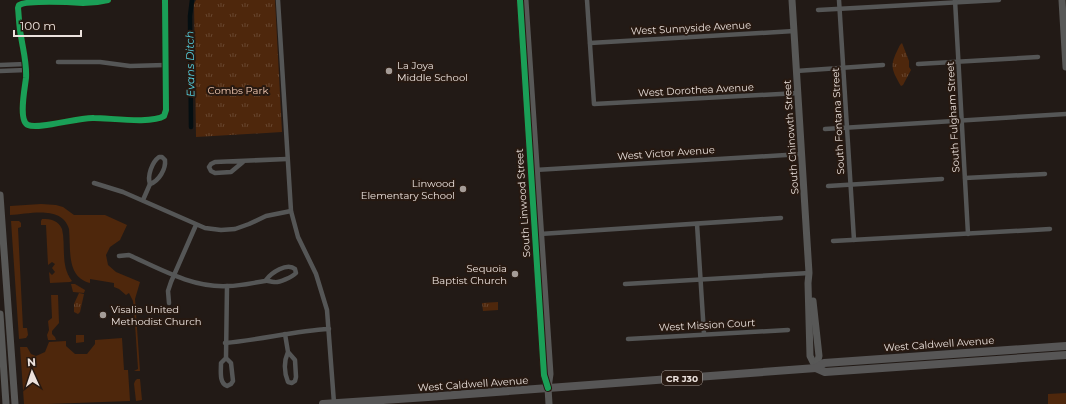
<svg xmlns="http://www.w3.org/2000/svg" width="1066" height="404" viewBox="0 0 1066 404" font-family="Montserrat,sans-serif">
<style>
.grass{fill:#4e270c}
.park{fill:url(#park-tufts)}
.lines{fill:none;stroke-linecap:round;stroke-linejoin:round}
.canal{stroke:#040e11;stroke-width:4.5}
.street{stroke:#555656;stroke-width:4.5}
.secondary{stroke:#585857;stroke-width:7}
.primary{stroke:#575656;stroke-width:8}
.cycleway-casing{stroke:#271911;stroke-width:8}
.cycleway{stroke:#1a9f57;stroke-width:6}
.poi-dot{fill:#a59c97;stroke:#271911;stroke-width:1.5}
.labels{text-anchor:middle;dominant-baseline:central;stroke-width:4;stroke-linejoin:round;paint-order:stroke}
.shield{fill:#271911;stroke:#b1a6a0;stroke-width:1}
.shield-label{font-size:9px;font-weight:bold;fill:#ece2dd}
.street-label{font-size:10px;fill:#ece2dd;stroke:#271911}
.poi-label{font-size:10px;fill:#ece2dd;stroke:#271911;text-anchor:start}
.park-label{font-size:10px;fill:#f5ccb5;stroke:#271911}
.water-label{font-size:11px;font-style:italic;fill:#56d3e4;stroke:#271911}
</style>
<defs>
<pattern id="park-tufts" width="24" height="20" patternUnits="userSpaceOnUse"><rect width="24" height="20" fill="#4e270c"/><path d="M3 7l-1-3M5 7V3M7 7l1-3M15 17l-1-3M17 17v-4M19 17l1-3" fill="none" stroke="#68462f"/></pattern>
</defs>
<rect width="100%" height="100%" fill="#221a16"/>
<g class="grass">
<path d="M41 204 56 205 63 207 74 215H105L127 225 120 240 110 247 106 255 108 265 116 272 140 282 135 299 140 371H134L138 369 134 309 133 301 129 293 126 295 119 289 114 287V283L90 279V283C66 277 71 249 69 229 62 205 30 214 10 215V206Z"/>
<path d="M42 219C51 219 58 220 62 229 66 245 60 266 72 281L70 282 50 283 49 272 52 275 55 272 52 268 55 264 52 262 48 265 46 225H41V221Z"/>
<path d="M11 221H19L21 223V227L18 228 23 328H27L28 335 26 338 19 339Z"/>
<path d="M71 284H75L85 290 84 293 73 292Z"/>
<path d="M51 295H58L59 323 52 331V334L55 337 56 340H48L47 335 49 330 48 321 52 318Z"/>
<path d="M76 335H84V342L76 343Z"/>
<path d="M122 338 124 370H128L130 401 48 404H24L20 347H27L31 354 36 356 45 352 49 342 66 341V346L75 354H87L95 344V340Z"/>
<path d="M137 379H140L142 400 136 401 134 384 135 381Z"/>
<path d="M1066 393V404H1048V394Z"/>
</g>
<g class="park">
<path d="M196 0H275L282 132 196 137 194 4Z"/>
<path d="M902 43 909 61V67L911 70 903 85 901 86C890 67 890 65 900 45Z"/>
<path d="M79 293 84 294 80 312 78 314 74 312V304Z"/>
<path d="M498 302V310L483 311 482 303Z"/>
</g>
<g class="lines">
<path class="canal" d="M191 127 190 16 192 0"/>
<g class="street">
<path d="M108 0C100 2 92 3 83 3 70 2 28 0 19 5L18 8C19 17 19 27 21 36 23 50 27 63 26 78 25 87 18 121 28 125 38 130 79 117 94 118 110 118 152 124 164 116L166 110 165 0"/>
<path d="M278 0 291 211 298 237 316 274 327 310 334 403"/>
<path d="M587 0 594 104 798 93"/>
<path d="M839 0 854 240"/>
<path d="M955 0 968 234"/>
<path d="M818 10 999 0"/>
<path d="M590 43 794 31"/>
<path d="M58 62H100L130 66 165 65"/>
<path d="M918 64 1038 57"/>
<path d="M0 65 26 64"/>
<path d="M0 71 26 70"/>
<path d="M796 71 883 65"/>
<path d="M825 129 1066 114"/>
<path d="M159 157H162L165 160C166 169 159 181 150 184 147 176 152 162 159 157Z"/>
<path d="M243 162 231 172 215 173 211 171 209 167 211 164 215 162 287 159"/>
<path d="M535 170 802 154"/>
<path d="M965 178 1045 174"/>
<path d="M94 183 123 192 205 228 221 230 235 229 249 224 266 216 291 211"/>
<path d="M828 186 942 179"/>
<path d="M143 200 150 184"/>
<path d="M697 224 704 334"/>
<path d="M540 234 781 218"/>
<path d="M833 241 1050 229"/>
<path d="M119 256 129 255C160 269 193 288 228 286 241 286 252 283 265 281 268 280 270 282 274 282 279 283 292 277 296 273L295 269C287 262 271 273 266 280"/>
<path d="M625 284 809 273"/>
<path d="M169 303 168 291 171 282 196 225"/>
<path d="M285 334 288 352 295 360 296 377 295 381 292 383 288 382C284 372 284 361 288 352"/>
<path d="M628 339 788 330"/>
<path d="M225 343C260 340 294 331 329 329"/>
<path d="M226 358 231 363 233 381 231 384 227 386C219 383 221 371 221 363L226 358 227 286"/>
</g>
<g class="secondary">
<path d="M520 0 544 375 547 386"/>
<path d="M525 0 550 374 548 388 549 404"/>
<path d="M792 0 809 273 808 283 810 356 816 368"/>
<path d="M1062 0 1066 67"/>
<path d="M0 195 15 404"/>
<path d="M813 301 819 356 816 368"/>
<path d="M0 314 6 404"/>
</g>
<g class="primary">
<path d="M816 368 825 372 1066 355"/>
<path d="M323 404 428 397 816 368 824 363 1066 346"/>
</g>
<defs>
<g id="cycleway">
<path d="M108 0C100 2 92 3 83 3 70 2 28 0 19 5L18 8C19 17 19 27 21 36 23 50 27 63 26 78 25 87 18 121 28 125 38 130 79 117 94 118 110 118 152 124 164 116L166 110 165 0"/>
<path d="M520 0 544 375 548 388"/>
</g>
</defs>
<use href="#cycleway" class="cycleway-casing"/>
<use href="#cycleway" class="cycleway"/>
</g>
<g class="poi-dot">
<circle cx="389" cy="71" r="4"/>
<circle cx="463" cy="189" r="4"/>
<circle cx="515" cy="274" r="4"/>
<circle cx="103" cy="315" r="4"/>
</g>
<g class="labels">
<rect class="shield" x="662" y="371" width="40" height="14" rx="3"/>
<g class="shield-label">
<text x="682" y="378">CR J30</text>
</g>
<g class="street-label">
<text transform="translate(691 28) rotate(-3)">West Sunnyside Avenue</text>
<text transform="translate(696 90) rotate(-3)">West Dorothea Avenue</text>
<text transform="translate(953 117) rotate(-93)">South Fulgham Street</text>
<text transform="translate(838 121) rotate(-93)">South Fontana Street</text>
<text transform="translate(791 137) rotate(-94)">South Chinowth Street</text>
<text transform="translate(666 153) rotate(-4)">West Victor Avenue</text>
<text transform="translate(523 203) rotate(-94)">South Linwood Street</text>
<text transform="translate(707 325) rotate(-3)">West Mission Court</text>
<text transform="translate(939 344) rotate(-4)">West Caldwell Avenue</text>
<text transform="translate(473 384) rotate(-4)">West Caldwell Avenue</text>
</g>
<g class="poi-label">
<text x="397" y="65">La Joya<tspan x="397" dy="12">Middle School</tspan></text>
<text x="455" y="183" text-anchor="end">Linwood<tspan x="455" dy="12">Elementary School</tspan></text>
<text x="507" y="268" text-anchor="end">Sequoia<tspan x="507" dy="12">Baptist Church</tspan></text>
<text x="111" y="309">Visalia United<tspan x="111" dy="12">Methodist Church</tspan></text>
</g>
<g class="park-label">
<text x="238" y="90">Combs Park</text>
</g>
<g class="water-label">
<text transform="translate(190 64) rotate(-91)">Evans Ditch</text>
</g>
</g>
<g transform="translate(32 372) rotate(357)" stroke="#271911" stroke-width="3" paint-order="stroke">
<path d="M0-3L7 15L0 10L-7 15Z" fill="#ece2dd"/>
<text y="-6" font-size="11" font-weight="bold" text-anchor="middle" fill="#ece2dd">N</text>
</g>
<path d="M14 30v6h67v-6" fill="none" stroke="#ece2dd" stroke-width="2"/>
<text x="20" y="30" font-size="12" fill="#ece2dd" stroke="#271911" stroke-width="3" paint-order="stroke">100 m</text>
</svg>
